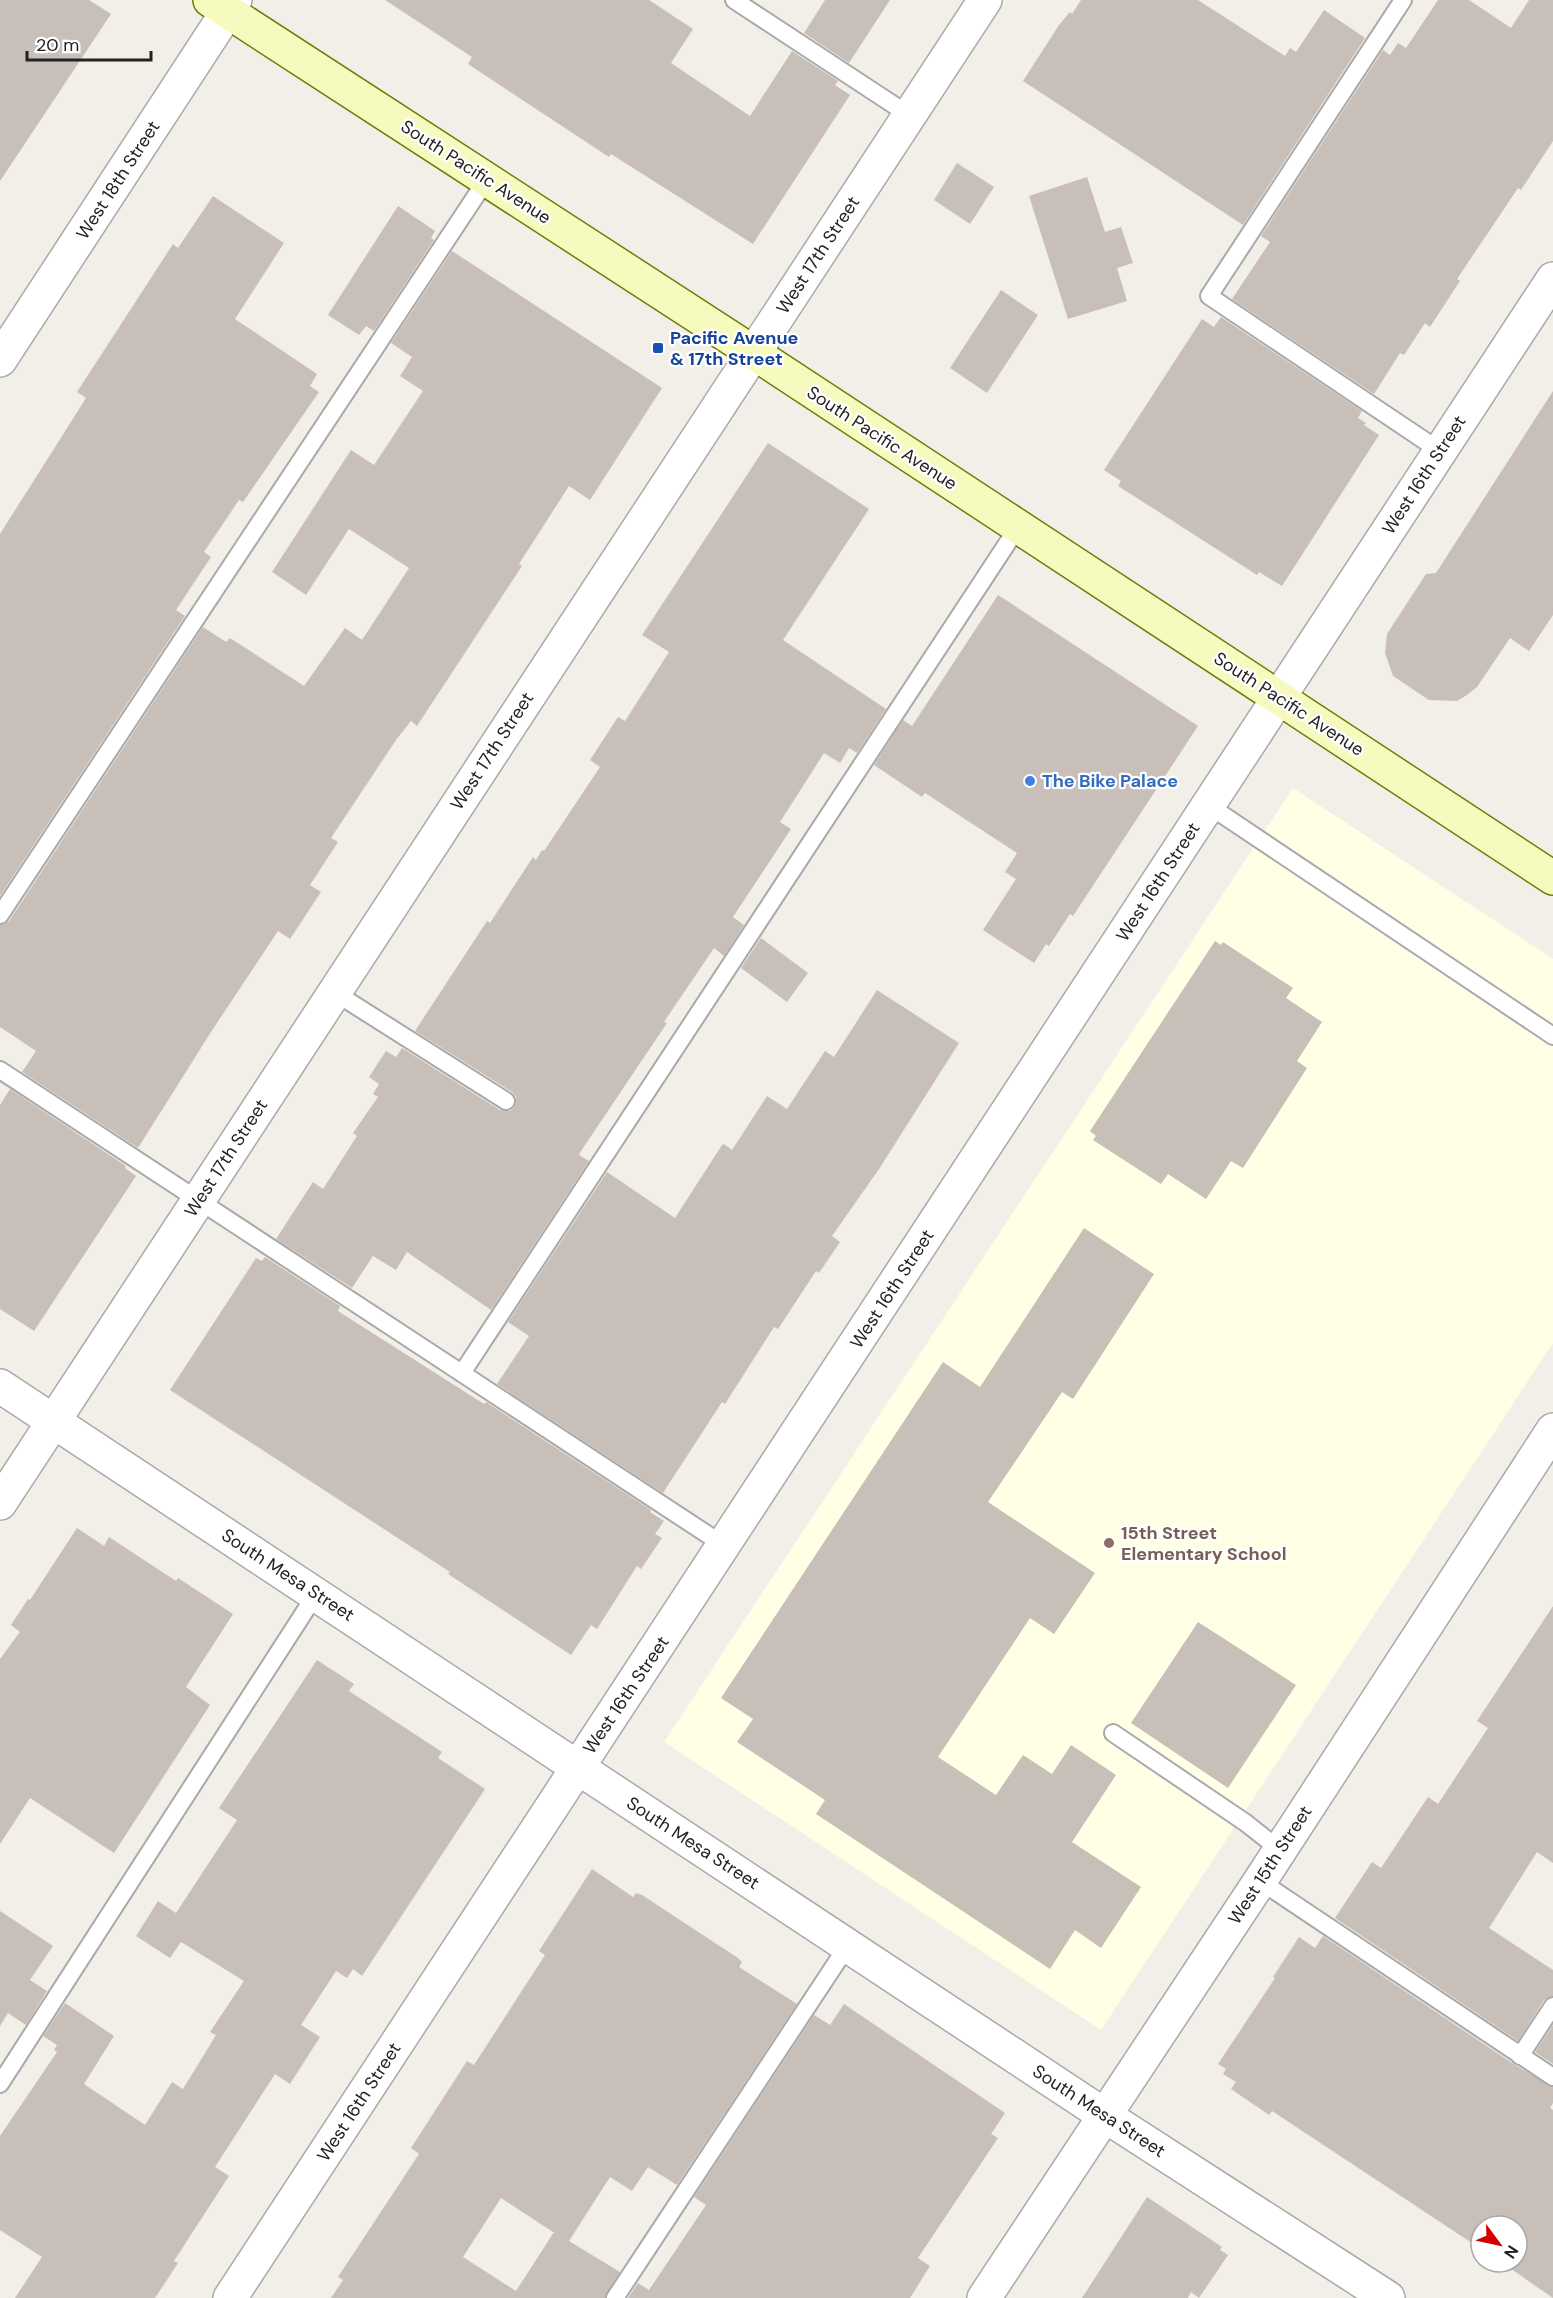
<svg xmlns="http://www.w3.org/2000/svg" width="1553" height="2298" viewBox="0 0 1553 2298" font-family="'DM Sans',sans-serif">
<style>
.education{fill:#ffffe5}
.building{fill:#c7bfb8;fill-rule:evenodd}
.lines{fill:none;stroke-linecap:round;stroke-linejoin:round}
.service-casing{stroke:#a9a9a9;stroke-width:20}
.minor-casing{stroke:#a9a9a9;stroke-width:36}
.secondary-casing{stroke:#707d05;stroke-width:36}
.service{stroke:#fff;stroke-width:16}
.minor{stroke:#fff;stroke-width:33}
.secondary{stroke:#f7fabf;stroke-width:33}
.transit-dot{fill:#1a4fb4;stroke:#fff;stroke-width:2}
.shop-dot{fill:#3f7fe0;stroke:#fff;stroke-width:2}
.education-dot{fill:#8d6e63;stroke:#fff;stroke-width:2}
.labels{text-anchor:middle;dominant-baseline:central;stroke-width:4.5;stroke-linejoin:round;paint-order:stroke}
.street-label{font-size:18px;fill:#222;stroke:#fff}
.transit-label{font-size:18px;font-weight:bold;fill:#164399;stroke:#fff;text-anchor:start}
.shop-label{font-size:18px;font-weight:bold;fill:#366cbe;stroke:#fff;text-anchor:start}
.education-label{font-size:18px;font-weight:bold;fill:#785e54;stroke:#fff;text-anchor:start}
</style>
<rect width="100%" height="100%" fill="#f2efe9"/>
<path class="education" d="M1293 788 1553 959V1343L1101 2030 664 1742Z"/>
<g class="building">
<path d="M0 0H89L111 14 0 181Z"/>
<path d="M385 0H649L693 29 671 63 750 116 792 51 838 81 835 85 850 95 753 244 611 154 609 157 468 64 472 57Z"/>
<path d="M825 0H890L849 63 804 33Z"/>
<path d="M1081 0H1198L1285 56 1290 48 1296 52 1324 10 1365 38 1243 225 1023 81 1059 25 1070 12 1072 14Z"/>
<path d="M1438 0H1469L1511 28 1529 0H1553V141L1521 190 1518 188 1457 279 1460 281 1430 327 1425 323 1404 355 1400 353 1374 394 1232 299 1270 242 1261 236 1383 50 1390 55 1398 43 1406 48Z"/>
<path d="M957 163 994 187 970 224 934 200Z"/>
<path d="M1087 177 1105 232 1121 227 1133 263 1117 268 1127 301 1068 319 1029 196Z"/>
<path d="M213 196 284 243 235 319 317 374 310 386 319 392 243 502 239 500 204 552 211 557 176 610 185 616 0 896V534L86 398 77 392 173 244 178 248Z"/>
<path d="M398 206 435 231 431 238 434 240 374 331 366 326 359 335 328 315Z"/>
<path d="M452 251 662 388 590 500 569 486 519 564 522 566 417 726 411 721 396 740 331 838 338 842 310 885 321 892 290 939 278 931 211 1032 138 1148 22 1072 36 1051 0 1027V925L9 921 203 627 226 642 230 638 304 686 345 628 362 640 409 568 349 529 306 595 272 572 351 450 374 465 423 391 400 376 412 357 391 343Z"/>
<path d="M1001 290 1038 315 987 393 950 368Z"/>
<path d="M1221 317 1362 411 1358 418 1366 423 1364 425 1379 435 1282 586 1259 572 1257 575 1151 507 1118 486 1121 481 1104 470 1202 319 1214 327Z"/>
<path d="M1553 391V615L1529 651 1510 638 1477 687 1467 695 1457 701 1429 700 1393 676 1385 653 1387 634 1426 574 1436 573Z"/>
<path d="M768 443 869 509 783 640 886 709 857 753 849 748 840 763 824 753 780 822 791 829 733 917 744 925 724 956 714 948 664 1022 667 1023 581 1151 579 1155 589 1161 491 1310 407 1252 396 1270 373 1256 352 1288 276 1239 313 1182 323 1189 357 1136 353 1133 378 1097 373 1094 379 1084 369 1077 386 1051 396 1057 402 1048 500 1110 510 1111 515 1106 516 1097 512 1092 415 1031 487 921 490 923 533 857 536 860 542 850 544 851 600 767 590 760 618 717 625 721 669 652 642 635Z"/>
<path d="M998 595 1198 726 1073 916 1070 914 1049 946 1046 944 1034 963 983 930 1016 879 1005 872 1017 853 925 793 922 797 874 765 903 720 912 726Z"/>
<path d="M761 938 808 973 787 1002 741 968Z"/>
<path d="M1215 941 1221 945 1223 942 1293 988 1286 998 1322 1022 1297 1061 1307 1068 1243 1168 1231 1161 1206 1199 1168 1174 1161 1184 1093 1140 1096 1136 1090 1131Z"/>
<path d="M877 990 959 1043 879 1169 832 1236 840 1242 819 1273 816 1271 778 1329 774 1327 725 1404 722 1402 663 1493 497 1384 529 1336 508 1322 607 1172 675 1218 722 1145 724 1144 732 1150 767 1096 787 1109 825 1051 834 1057Z"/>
<path d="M10 1089 126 1166 125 1168 136 1176 34 1331 0 1309V1105Z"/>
<path d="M1084 1228 1154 1274 1073 1399 1062 1392 988 1502 1095 1573 1054 1634 1030 1618 938 1757 996 1795 1023 1755 1052 1774 1071 1745 1116 1775 1072 1842 1141 1887 1101 1948 1075 1930 1050 1969 816 1814 825 1800 737 1742 753 1719 721 1698 943 1362 980 1387Z"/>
<path d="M265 1257 340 1306 338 1311 484 1404 486 1402 651 1510 650 1512 664 1521 655 1534 662 1538 641 1569 637 1566 597 1629 591 1625 571 1655 448 1574 450 1572 170 1390 256 1258 262 1261Z"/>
<path d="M77 1528 104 1546 109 1537 176 1581 178 1578 233 1614 186 1687 210 1705 114 1853 30 1798 0 1844V1659L20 1632 11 1625 28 1599 30 1600Z"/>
<path d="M1553 1606V1863L1537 1852 1489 1928 1553 1970V1996L1544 2000 1518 2041 1335 1918 1372 1862 1381 1868 1428 1797 1438 1804 1488 1728 1477 1721Z"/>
<path d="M1198 1622 1296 1685 1228 1788 1131 1723Z"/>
<path d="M317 1660 354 1684 349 1691 442 1752 438 1758 485 1789 362 1976 353 1969 347 1978 336 1971 301 2025 320 2037 290 2084 275 2074 215 2167 229 2176 174 2261 178 2263 155 2298H15L42 2257 0 2230V2136L57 2052 54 2050 57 2045 43 2036 65 2003 114 2036 84 2084 145 2125 172 2082 183 2089 216 2035 210 2032 244 1981 181 1942 170 1958 136 1936 158 1901 176 1913 237 1820 219 1808Z"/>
<path d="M592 1869 633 1897 636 1893 642 1895 738 1958 742 1962 739 1967 797 2004 677 2185 648 2167 632 2191 610 2177 569 2241 620 2272 605 2298H331L343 2280 338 2277 419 2154 411 2148 467 2061 474 2065 545 1955 539 1951ZM501 2198 556 2234 554 2232 516 2291 463 2257Z"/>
<path d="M0 1911 53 1946 30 1980 47 1991 26 2025 8 2013 0 2026Z"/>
<path d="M1323 1936 1515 2065 1553 2087V2103L1550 2108 1553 2110V2298L1501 2262H1517V2226H1481V2249L1272 2111 1269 2115 1231 2089 1236 2082 1223 2074 1226 2069 1218 2064 1275 1978 1273 1977 1299 1937 1315 1948Z"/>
<path d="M844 2004 1005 2113 991 2134 998 2138 918 2258 930 2266 910 2298H628L638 2283 649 2290 706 2205 694 2197 814 2015 830 2025Z"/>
<path d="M1553 2025V2064L1535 2052Z"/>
<path d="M1147 2197 1222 2247 1220 2250 1228 2255 1199 2298 1191 2292 1188 2298H1082Z"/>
</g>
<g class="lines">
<defs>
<g id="service">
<path d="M734 0 909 115"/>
<path d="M1403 0 1209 296 1440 451"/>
<path d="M1208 805 1553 1036"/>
<path d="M0 915 487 179"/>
<path d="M334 992 506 1101"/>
<path d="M0 1070 725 1546"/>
<path d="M462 1373 1018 527"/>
<path d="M1113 1733 1246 1823 1280 1850"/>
<path d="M1260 1881 1553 2077"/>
<path d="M1520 2056 1553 2006"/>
<path d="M0 2084 316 1594"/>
<path d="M615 2298 848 1945"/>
</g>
<g id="minor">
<path d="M0 360 235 0"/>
<path d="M0 1386 1104 2115 1388 2298"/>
<path d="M0 1503 985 0"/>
<path d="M230 2298 1553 279"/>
<path d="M984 2298 1260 1881 1553 1430"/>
</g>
<path id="secondary" d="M210 0 754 353 1553 878"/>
</defs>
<use href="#service" class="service-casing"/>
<use href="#minor" class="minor-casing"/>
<use href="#secondary" class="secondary-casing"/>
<use href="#service" class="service"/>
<use href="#minor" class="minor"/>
<use href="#secondary" class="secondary"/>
</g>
<rect class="transit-dot" x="652" y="342" width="12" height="12" rx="3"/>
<circle class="shop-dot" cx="1030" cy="781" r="6"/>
<circle class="education-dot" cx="1109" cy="1543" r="6"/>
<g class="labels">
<g class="street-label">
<text transform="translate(476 172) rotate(33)">South Pacific Avenue</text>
<text transform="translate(118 180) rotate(-57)">West 18th Street</text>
<text transform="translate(818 255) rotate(-57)">West 17th Street</text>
<text transform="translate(882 438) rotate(33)">South Pacific Avenue</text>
<text transform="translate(1424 475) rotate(-57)">West 16th Street</text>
<text transform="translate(1289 704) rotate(33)">South Pacific Avenue</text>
<text transform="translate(492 751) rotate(-57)">West 17th Street</text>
<text transform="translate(1158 882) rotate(-57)">West 16th Street</text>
<text transform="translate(226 1158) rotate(-57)">West 17th Street</text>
<text transform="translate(892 1289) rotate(-57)">West 16th Street</text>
<text transform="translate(288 1575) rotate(33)">South Mesa Street</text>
<text transform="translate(626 1695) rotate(-56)">West 16th Street</text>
<text transform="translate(693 1843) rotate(33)">South Mesa Street</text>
<text transform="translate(1270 1865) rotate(-57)">West 15th Street</text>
<text transform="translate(359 2102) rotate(-57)">West 16th Street</text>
<text transform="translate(1099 2111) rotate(33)">South Mesa Street</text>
</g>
<g class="transit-label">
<text x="670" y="338">Pacific Avenue<tspan x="670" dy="21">&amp; 17th Street</tspan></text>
</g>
<g class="shop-label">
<text x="1042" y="781">The Bike Palace</text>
</g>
<g class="education-label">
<text x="1121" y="1533">15th Street<tspan x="1121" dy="21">Elementary School</tspan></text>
</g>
</g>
<g transform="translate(1499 2244) rotate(123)"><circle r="28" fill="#ffffff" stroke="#a7a7a7" stroke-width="1.5"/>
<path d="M0-4.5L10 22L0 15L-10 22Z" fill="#d40000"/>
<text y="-9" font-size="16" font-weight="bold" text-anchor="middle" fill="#222222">N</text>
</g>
<path d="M27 51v9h124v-9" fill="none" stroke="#222222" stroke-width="3"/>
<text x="36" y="51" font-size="18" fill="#222222" stroke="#ffffff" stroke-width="4.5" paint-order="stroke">20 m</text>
</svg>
